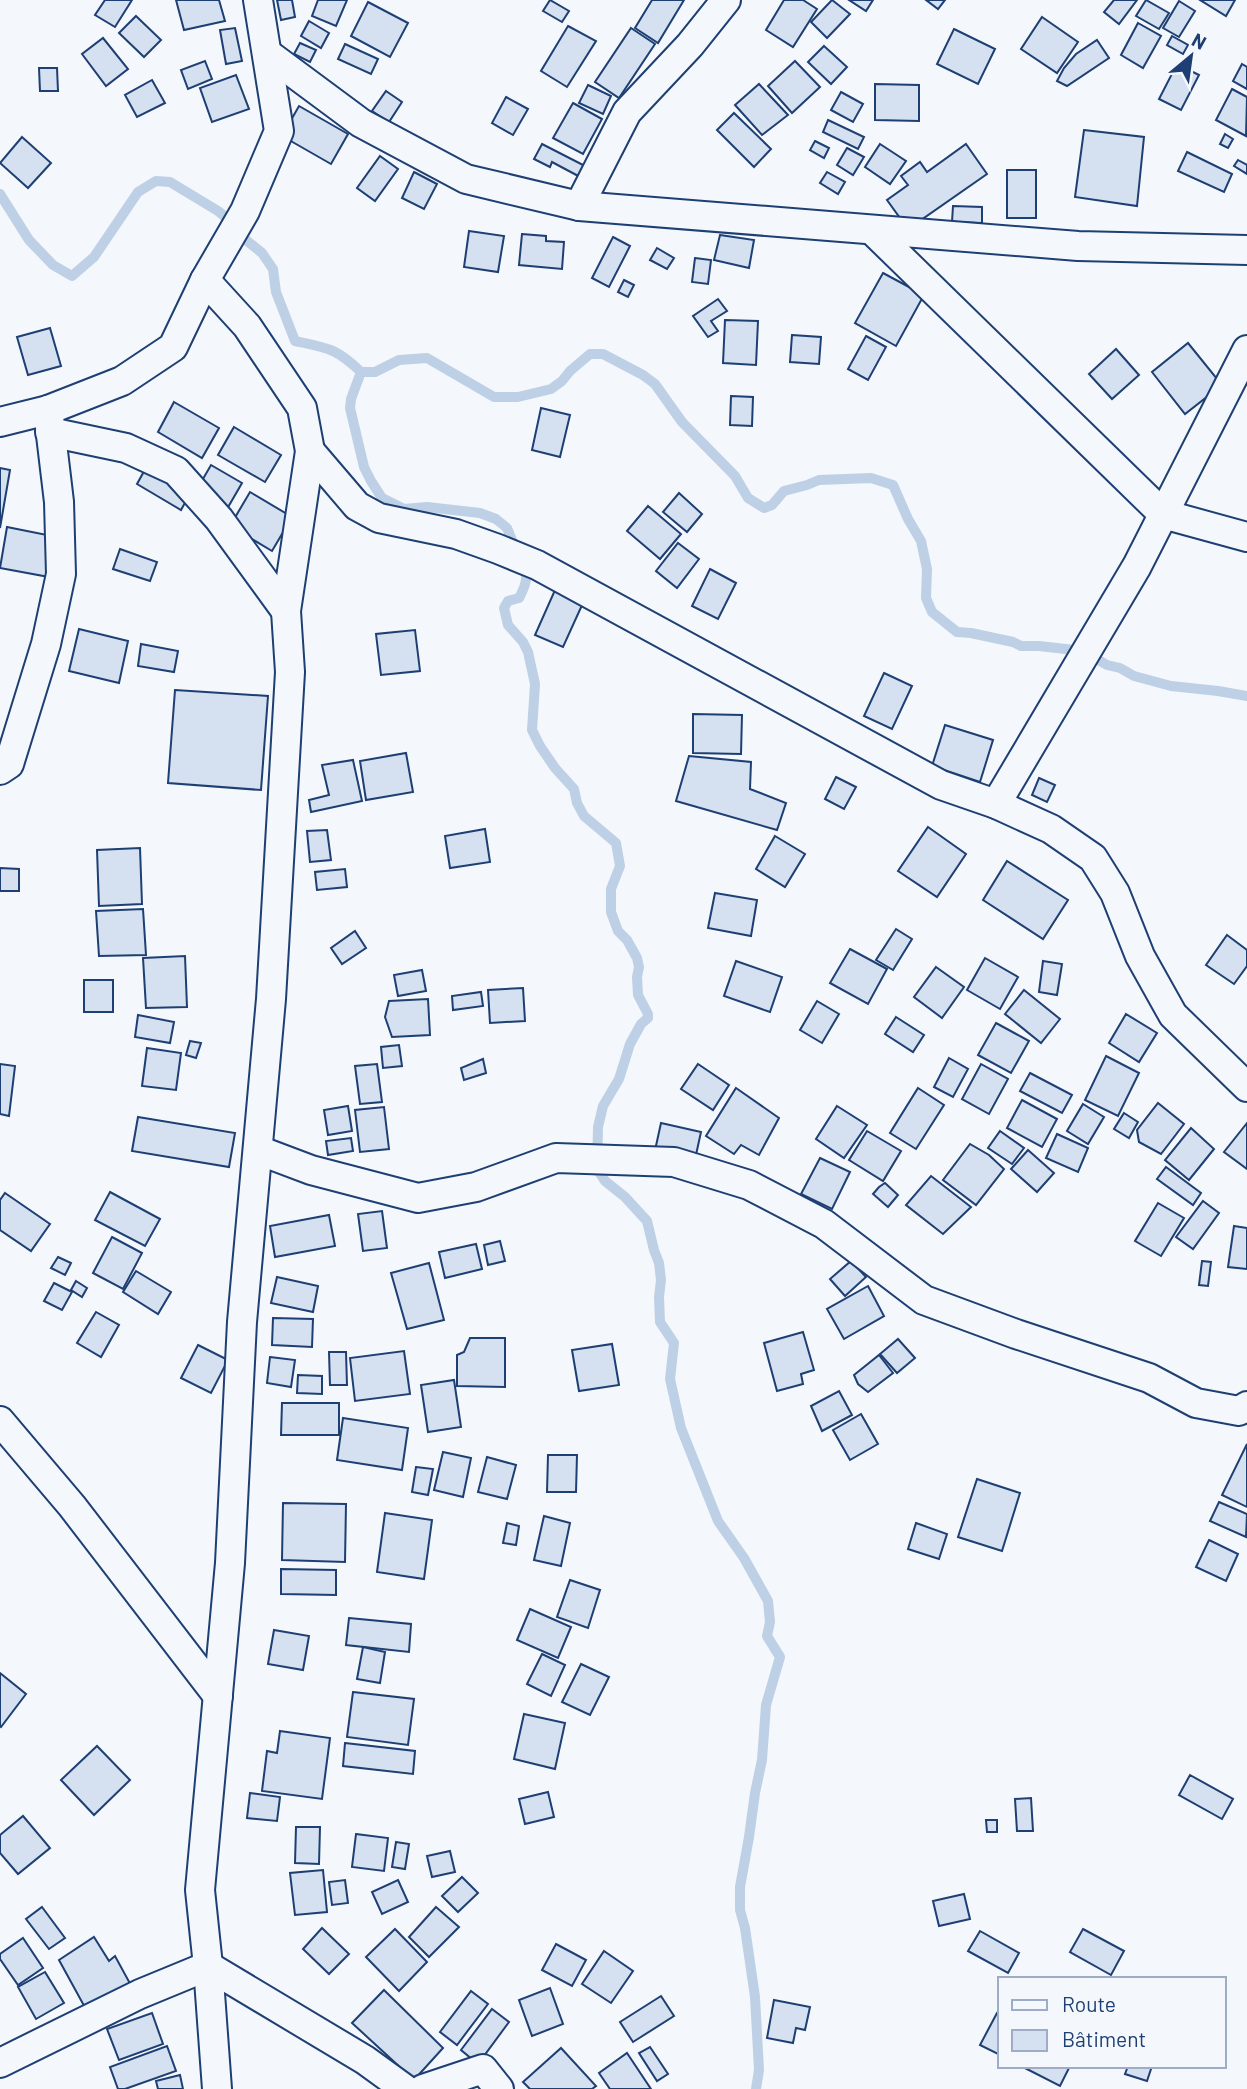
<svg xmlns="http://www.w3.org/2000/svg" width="1247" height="2089" viewBox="0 0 1247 2089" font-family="Barlow,sans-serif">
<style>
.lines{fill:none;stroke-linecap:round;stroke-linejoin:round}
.stream{stroke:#bed0e5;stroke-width:10}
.building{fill:#d5e0f0;stroke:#1d3f73;stroke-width:2}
.street-casing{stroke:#1d3f73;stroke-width:32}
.street{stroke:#f4f7fb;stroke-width:28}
</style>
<rect width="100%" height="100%" fill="#f4f7fb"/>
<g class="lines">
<g class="stream">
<path d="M0 194 29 240 53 265 72 276 94 257 138 192 156 181 170 182 218 211 228 219 241 236 262 253 273 269 276 292 295 341C328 348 336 348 361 372H375L399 360 427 358 494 397H518L551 389 562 381 570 371 590 354H603L643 375 655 384 682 422 735 476 748 498 764 508 772 505 784 491 807 485 819 480 871 478 893 485 908 519 921 541 927 569 926 598 932 612 957 632 971 633 1013 642 1021 646H1039L1083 651 1107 665 1120 668 1134 676 1171 686 1218 691 1247 696"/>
<path d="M361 372 351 399 350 408 364 467 371 481 382 498 404 509 427 507 480 513 496 519 507 528 516 550"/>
<path d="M525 566C528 579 525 587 519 598L508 601 504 608 508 625 523 642 528 652 535 684 532 730 540 746 555 768 574 789 577 803 584 816 616 843 620 866 611 889V912L618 931 627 940 637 958 639 967 637 977 638 995 648 1014V1018L641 1024 630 1044 619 1079 603 1106 598 1127 597 1169 605 1181 625 1197 647 1221 654 1250 659 1263 661 1280 659 1297 660 1322 674 1343 670 1379 681 1428 718 1521 744 1558 768 1601 770 1622 767 1636 780 1657 766 1705 762 1760 755 1793 749 1837 740 1887V1910L745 1928 755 1997 759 2070 756 2089"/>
</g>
</g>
<g class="building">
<path d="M105 0H132L115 27 95 15Z"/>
<path d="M176 0H219L225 21 184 30Z"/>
<path d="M277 0H292L295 17 281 20Z"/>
<path d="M318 0H347L336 26 312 16Z"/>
<path d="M550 0 569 11 562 22 543 11Z"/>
<path d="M652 0H684L658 43 635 28Z"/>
<path d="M784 0H803L817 9 793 47 766 30Z"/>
<path d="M832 0 850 14 827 38 811 22Z"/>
<path d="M849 0H873L866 11Z"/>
<path d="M926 0H945L938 9Z"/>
<path d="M1114 0H1137L1119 24 1104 12Z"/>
<path d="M1146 0 1169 13 1159 29 1136 16Z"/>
<path d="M1200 0H1235L1226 16Z"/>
<path d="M1179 1 1195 11 1179 37 1163 28Z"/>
<path d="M368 2 408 23 390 57 351 36Z"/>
<path d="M136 16 161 40 144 57 119 33Z"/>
<path d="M1042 17 1078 42 1057 73 1021 49Z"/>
<path d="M309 21 329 33 321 48 301 36Z"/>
<path d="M1138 23 1161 36 1143 68 1121 55Z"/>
<path d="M568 26 596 41 567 87 541 71Z"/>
<path d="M235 28 242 61 226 64 220 30Z"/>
<path d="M631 28 655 44 619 98 595 82Z"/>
<path d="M954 29 995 49 978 84 937 64Z"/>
<path d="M1172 36 1188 45 1183 54 1167 45Z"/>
<path d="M103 38 128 69 106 86 82 54Z"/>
<path d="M1097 40 1109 58 1067 86 1057 81 1064 68 1076 54Z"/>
<path d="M300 43 316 50 310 62 294 54Z"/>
<path d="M345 44 378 59 371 74 338 59Z"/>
<path d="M824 46 847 67 831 84 808 62Z"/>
<path d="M205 61 212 79 188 89 181 70Z"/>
<path d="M795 61 820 87 792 113 768 86Z"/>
<path d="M1177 64 1199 75 1181 110 1159 99Z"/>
<path d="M1242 64 1247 67V89L1233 81Z"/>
<path d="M39 68H57L58 91H40Z"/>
<path d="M236 75 249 109 212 122 200 88Z"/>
<path d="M152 80 165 103 137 117 125 95Z"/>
<path d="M759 84 788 115 762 135 735 105Z"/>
<path d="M875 84 919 85V121L875 120Z"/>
<path d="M588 85 611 96 603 114 579 103Z"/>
<path d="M1232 89 1247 97 1246 136 1216 120Z"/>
<path d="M386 91 402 102 389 122 372 111Z"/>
<path d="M841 92 863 104 853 122 831 110Z"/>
<path d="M506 97 528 109 513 135 492 123Z"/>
<path d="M573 103 602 119 583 154 553 138Z"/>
<path d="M299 106 348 134 331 164 282 136Z"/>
<path d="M734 113 771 149 754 167 717 130Z"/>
<path d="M828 120 864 137 858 149 823 132Z"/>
<path d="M1084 130 1144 137 1137 206 1075 197Z"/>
<path d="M1225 134 1233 139 1228 148 1220 144Z"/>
<path d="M22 137 51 163 28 188 0 163Z"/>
<path d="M815 141 829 148 824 158 810 150Z"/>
<path d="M542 144 587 167 582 178 552 162 550 167 534 159Z"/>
<path d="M880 144 906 161 890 184 865 167Z"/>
<path d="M966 144 987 174 908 229 887 200 908 185 901 176 920 162 927 172Z"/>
<path d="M847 148 864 157 853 175 837 165Z"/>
<path d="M1187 152 1232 174 1224 192 1178 171Z"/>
<path d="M380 156 398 169 375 201 357 188Z"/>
<path d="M1238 160 1247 165V174L1234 166Z"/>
<rect x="1007" y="170" width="29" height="48"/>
<path d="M414 172 437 184 424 209 402 198Z"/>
<path d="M827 172 845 182 838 194 820 183Z"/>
<path d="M953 206 982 207V223L952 222Z"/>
<path d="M469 231 504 236 498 272 464 267Z"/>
<path d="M522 234 546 236V241L564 242 562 269 519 265Z"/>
<path d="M720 235 754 240 749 268 714 260Z"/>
<path d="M613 237 630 246 609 287 592 278Z"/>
<path d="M657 248 674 258 667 269 650 260Z"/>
<path d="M695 258 711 260 708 284 692 282Z"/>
<path d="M883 273 924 295 896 346 855 323Z"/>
<path d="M624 280 634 285 628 297 618 292Z"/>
<path d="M718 299 727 311 711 321 718 331 708 337 693 316Z"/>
<path d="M725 320 758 321 756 365 723 363Z"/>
<path d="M50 328 61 366 28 375 17 337Z"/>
<path d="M792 335 821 337 819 364 790 362Z"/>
<path d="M866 336 886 347 868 380 848 369Z"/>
<path d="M1188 343 1222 385 1185 414 1152 372Z"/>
<path d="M1116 349 1139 375 1112 399 1089 374Z"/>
<path d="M731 396 753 397 752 426 730 425Z"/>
<path d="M174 402 219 428 202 458 158 432Z"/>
<path d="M541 408 570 415 560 457 532 450Z"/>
<path d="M234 427 281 455 265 482 218 455Z"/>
<path d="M152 457 196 483 181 510 137 484Z"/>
<path d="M211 465 242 483 227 509 196 491Z"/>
<path d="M0 468 10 470 0 528Z"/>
<path d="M250 492 292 517 272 551 230 526Z"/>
<path d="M679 493 702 514 687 532 663 512Z"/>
<path d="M648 506 681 534 660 559 627 531Z"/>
<path d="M7 527 57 537 49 577 0 568Z"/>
<path d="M678 543 699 559 677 588 656 571Z"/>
<path d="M120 549 157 562 150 581 113 569Z"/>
<path d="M710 569 736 583 718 619 692 606Z"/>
<path d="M555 590 583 603 563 647 535 635Z"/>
<path d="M79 629 128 641 119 683 69 671Z"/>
<path d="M415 630 420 671 381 675 376 634Z"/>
<path d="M141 644 178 651 174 672 138 666Z"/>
<path d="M884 673 912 686 892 729 864 716Z"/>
<path d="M175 690 268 696 261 790 168 783Z"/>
<path d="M693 714 742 715 741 754 693 753Z"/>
<path d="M945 725 993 740 980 782 932 766Z"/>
<path d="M406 753 413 792 366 800 360 761Z"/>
<path d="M689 756 751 762 750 789 786 803 777 830 676 801Z"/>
<path d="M353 760 362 801 311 812 309 800 329 795 322 765Z"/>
<path d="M836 777 856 787 844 809 825 799Z"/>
<path d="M1039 778 1055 785 1047 802 1032 795Z"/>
<path d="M928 827 966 854 937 897 898 871Z"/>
<path d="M485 829 490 862 450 868 445 836Z"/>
<path d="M327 830 331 860 310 862 307 831Z"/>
<path d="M775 836 805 854 785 887 756 869Z"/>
<path d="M140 848 142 904 99 906 97 850Z"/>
<path d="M1007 861 1068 900 1043 939 983 900Z"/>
<path d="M0 868 19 869V891H0Z"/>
<path d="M345 869 347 887 317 890 315 872Z"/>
<path d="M715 893 757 900 751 936 708 928Z"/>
<path d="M143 909 146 955 99 956 96 911Z"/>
<path d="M896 929 912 939 893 970 876 960Z"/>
<path d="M355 931 366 948 342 964 331 948Z"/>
<path d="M1227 935 1247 950V966L1234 984 1206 965Z"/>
<path d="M850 949 887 969 868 1004 830 983Z"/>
<path d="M185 956 187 1007 146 1008 143 958Z"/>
<path d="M985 958 1018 977 1000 1009 967 990Z"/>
<path d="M736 961 782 977 770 1012 724 996Z"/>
<path d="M1043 961 1062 964 1057 995 1039 992Z"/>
<path d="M936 967 964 987 942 1018 914 997Z"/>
<path d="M422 970 426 991 398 996 394 975Z"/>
<rect x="84" y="980" width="29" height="32"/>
<path d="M523 988 525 1021 490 1023 488 990Z"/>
<path d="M1024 990 1060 1019 1041 1043 1005 1014Z"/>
<path d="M481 992 483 1006 453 1010 452 996Z"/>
<path d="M428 999 430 1035 392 1037 385 1017 389 1001Z"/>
<path d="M817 1001 839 1014 822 1043 800 1030Z"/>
<path d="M1126 1014 1157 1033 1139 1062 1109 1043Z"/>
<path d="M138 1015 174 1022 170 1043 135 1037Z"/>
<path d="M896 1017 924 1035 913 1052 885 1034Z"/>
<path d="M996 1023 1029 1041 1011 1073 978 1055Z"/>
<path d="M190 1041 201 1043 196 1058 186 1055Z"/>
<path d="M399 1045 402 1066 383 1068 381 1047Z"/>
<path d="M147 1048 181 1053 176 1090 142 1086Z"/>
<path d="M1106 1056 1139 1073 1118 1116 1085 1100Z"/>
<path d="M949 1058 968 1069 953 1097 934 1087Z"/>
<path d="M483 1059 486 1073 464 1080 461 1068Z"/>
<path d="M0 1064 15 1066 9 1116 0 1114Z"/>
<path d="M377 1064 382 1102 360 1104 355 1066Z"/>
<path d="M698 1064 729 1085 713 1110 681 1089Z"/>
<path d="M981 1064 1008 1079 989 1114 962 1099Z"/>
<path d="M1030 1073 1072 1095 1062 1113 1020 1091Z"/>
<path d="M736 1088 779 1118 759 1155 741 1145 734 1154 706 1136Z"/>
<path d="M918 1088 944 1105 916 1149 890 1133Z"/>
<path d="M1022 1100 1057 1119 1042 1147 1007 1128Z"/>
<path d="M1158 1103 1184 1124 1161 1154 1139 1142 1137 1130Z"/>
<path d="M1083 1104 1104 1117 1088 1144 1067 1131Z"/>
<path d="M348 1106 352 1131 328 1135 324 1110Z"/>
<path d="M837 1106 867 1125 844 1158 816 1139Z"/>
<path d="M384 1107 389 1149 360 1152 355 1110Z"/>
<path d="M1124 1113 1138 1122 1129 1138 1114 1129Z"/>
<path d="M138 1117 235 1133 229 1167 132 1151Z"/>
<path d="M661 1123 701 1132 694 1164 654 1155Z"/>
<path d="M1247 1123V1169L1224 1152Z"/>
<path d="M1191 1128 1214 1149 1189 1180 1165 1160Z"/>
<path d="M867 1131 901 1151 883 1181 849 1160Z"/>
<path d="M1000 1131 1024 1148 1012 1164 988 1148Z"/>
<path d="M1057 1134 1088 1148 1078 1172 1046 1158Z"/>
<path d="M351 1138 353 1151 328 1155 326 1141Z"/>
<path d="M970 1144 989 1155 1004 1169 976 1205 943 1180Z"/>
<path d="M1028 1150 1054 1173 1037 1192 1011 1169Z"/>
<path d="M820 1158 850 1172 832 1209 801 1194Z"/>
<path d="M1166 1167 1201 1193 1193 1205 1157 1179Z"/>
<path d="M931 1176 971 1207 943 1234 906 1205Z"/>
<path d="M885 1183 898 1195 888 1207 873 1194 879 1187Z"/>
<path d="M110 1192 160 1219 145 1246 95 1220Z"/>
<path d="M5 1193 50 1224 31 1251 0 1230V1200Z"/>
<path d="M1203 1201 1219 1213 1193 1249 1176 1237Z"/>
<path d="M1158 1203 1184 1218 1161 1256 1135 1241Z"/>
<path d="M382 1211 387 1248 363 1251 358 1214Z"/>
<path d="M329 1215 335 1246 275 1257 270 1226Z"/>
<path d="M1234 1226 1247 1228V1269L1228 1267Z"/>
<path d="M112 1237 142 1253 123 1289 93 1273Z"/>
<path d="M500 1241 505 1261 488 1265 484 1245Z"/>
<path d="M476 1244 482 1269 445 1278 439 1252Z"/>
<path d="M58 1257 71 1263 65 1275 51 1268Z"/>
<path d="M851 1261 866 1277 845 1296 830 1279Z"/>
<path d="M1202 1261 1211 1262 1208 1286 1199 1285Z"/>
<path d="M429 1263 444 1320 407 1329 391 1273Z"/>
<path d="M136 1271 171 1292 158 1314 123 1292Z"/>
<path d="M277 1277 318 1286 313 1312 271 1303Z"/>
<path d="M76 1281 87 1288 82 1297 71 1290Z"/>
<path d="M54 1283 72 1292 62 1310 44 1301Z"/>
<path d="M868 1286 884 1316 844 1339 827 1309Z"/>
<path d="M96 1312 119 1325 101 1357 77 1343Z"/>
<path d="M273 1318 313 1319 312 1347 272 1345Z"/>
<path d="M803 1332 814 1370 801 1374 803 1384 777 1391 764 1343Z"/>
<path d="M470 1338H505V1387L457 1386V1355L464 1352Z"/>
<path d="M898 1339 915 1358 897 1373 880 1354Z"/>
<path d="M612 1344 619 1385 579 1391 572 1350Z"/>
<path d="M198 1345 228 1360 211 1393 181 1378Z"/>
<path d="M404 1351 410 1394 355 1401 350 1358Z"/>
<path d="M329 1352H346L347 1385H330Z"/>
<path d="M879 1355 893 1373 868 1392 858 1384 854 1375Z"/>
<path d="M270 1357 295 1360 291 1387 267 1383Z"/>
<path d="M298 1375 322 1376V1394L297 1393Z"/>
<path d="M454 1380 461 1427 428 1432 421 1385Z"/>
<path d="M839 1391 852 1415 822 1431 811 1406Z"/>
<path d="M282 1403H339V1435H281Z"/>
<path d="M861 1414 878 1444 850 1460 833 1430Z"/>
<path d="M343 1418 408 1428 402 1470 337 1460Z"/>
<path d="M1247 1444V1507L1222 1495Z"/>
<path d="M443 1452 471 1458 463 1497 434 1490Z"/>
<path d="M548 1455H577L576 1492H547Z"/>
<path d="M487 1457 516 1465 507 1499 478 1492Z"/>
<path d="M416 1467 433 1469 428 1495 412 1492Z"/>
<path d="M977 1479 1020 1493 1002 1551 958 1537Z"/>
<path d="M1219 1502 1247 1514 1246 1537 1210 1521Z"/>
<path d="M283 1503 346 1504 345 1562 282 1560Z"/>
<path d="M385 1513 432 1520 424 1579 377 1572Z"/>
<path d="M544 1516 570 1523 561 1566 534 1560Z"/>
<path d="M507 1523 519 1526 516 1545 503 1543Z"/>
<path d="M916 1523 947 1534 939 1559 908 1549Z"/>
<path d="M1209 1540 1238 1554 1226 1581 1196 1567Z"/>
<path d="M281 1569 336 1570V1595L281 1594Z"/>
<path d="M570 1580 600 1590 588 1628 557 1617Z"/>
<path d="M530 1609 571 1627 558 1658 517 1640Z"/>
<path d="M349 1618 411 1624 409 1652 346 1645Z"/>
<path d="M274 1630 309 1636 303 1670 268 1664Z"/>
<path d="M363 1647 385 1652 380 1683 357 1679Z"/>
<path d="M542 1654 565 1665 551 1696 527 1684Z"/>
<path d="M581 1664 609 1677 590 1715 562 1702Z"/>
<path d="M0 1673 26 1694 1 1727 0 1726Z"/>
<path d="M353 1692 414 1699 408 1745 347 1737Z"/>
<path d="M524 1714 565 1723 555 1769 514 1759Z"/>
<path d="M280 1731 330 1738 322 1799 262 1791 267 1751 277 1753Z"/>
<path d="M345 1743 415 1751 413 1774 343 1766Z"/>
<path d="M97 1746 130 1780 94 1815 61 1780Z"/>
<path d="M1190 1775 1233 1799 1222 1819 1179 1795Z"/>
<path d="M548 1792 554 1817 525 1824 519 1799Z"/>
<path d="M250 1793 280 1797 277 1821 247 1818Z"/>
<path d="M1031 1798 1033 1831H1017L1015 1799Z"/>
<path d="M23 1816 50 1848 18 1874 0 1853V1835Z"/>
<path d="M986 1820H997V1832H987Z"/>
<path d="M296 1827H320L319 1864 295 1863Z"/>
<path d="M356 1834 388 1838 384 1871 352 1867Z"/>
<path d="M396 1842 409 1844 405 1869 392 1867Z"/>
<path d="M450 1851 455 1872 432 1877 427 1856Z"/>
<path d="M323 1870 327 1912 295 1915 290 1873Z"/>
<path d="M462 1877 478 1893 458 1912 442 1896Z"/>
<path d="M345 1880 348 1903 332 1905 329 1882Z"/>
<path d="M398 1880 408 1902 382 1914 372 1892Z"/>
<path d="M964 1894 970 1919 939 1926 933 1901Z"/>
<path d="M42 1907 65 1938 49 1949 26 1919Z"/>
<path d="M436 1907 459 1927 429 1957 409 1937Z"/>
<path d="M322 1928 349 1954 329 1974 303 1949Z"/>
<path d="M395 1929 427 1962 399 1991 366 1957Z"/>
<path d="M1083 1929 1124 1951 1111 1975 1070 1952Z"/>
<path d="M980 1931 1019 1953 1008 1973 968 1951Z"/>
<path d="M94 1937 109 1961 115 1956 133 1989 88 2013 59 1960Z"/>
<path d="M23 1938 43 1968 18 1985 0 1959V1954Z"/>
<path d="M556 1944 586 1960 572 1986 542 1970Z"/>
<path d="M604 1951 633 1971 611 2003 582 1984Z"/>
<path d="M45 1972 64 2003 36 2019 18 1987Z"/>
<path d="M550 1988 563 2024 532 2036 519 2000Z"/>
<path d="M384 1990 443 2048 414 2080 352 2023Z"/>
<path d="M471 1991 488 2004 457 2045 440 2032Z"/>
<path d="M661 1996 674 2016 633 2042 620 2022Z"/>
<path d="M774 2000 810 2007 805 2030 796 2028 793 2043 767 2038Z"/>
<path d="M492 2009 509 2022 478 2064 461 2050Z"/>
<path d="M152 2013 163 2044 119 2060 107 2029Z"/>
<path d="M997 2013 1000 2014V2055L980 2045Z"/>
<path d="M167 2046 176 2071 125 2089H118L110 2067Z"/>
<path d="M650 2047 668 2074 657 2081 639 2053Z"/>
<path d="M561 2048 596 2086 592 2089H530L523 2082Z"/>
<path d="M627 2053 651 2089H610L599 2073Z"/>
<path d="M1021 2066H1070L1060 2086Z"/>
<path d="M1128 2066H1152L1147 2081 1125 2074Z"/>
<path d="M180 2075 183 2089H158L156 2081Z"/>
</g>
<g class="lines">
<defs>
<g id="street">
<path d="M268 54 361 123 466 179 579 206 1078 246 1247 250"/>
<path d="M579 206 627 112 690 45 726 0"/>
<path d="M872 230 1163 514 1247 537"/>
<path d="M205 280 247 326 302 408 310 451 286 611 290 672 271 999 242 1322 230 1563 200 1890 208 1966 217 2089"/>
<path d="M0 422 48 410 122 381 173 347 205 280 245 211 279 131 258 0"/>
<path d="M50 432 126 448 176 471 219 519 286 611"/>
<path d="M310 451 357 506 379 518 456 534 498 549 537 565 941 785 996 804 1051 829 1093 858 1115 893 1140 956 1173 1015 1247 1087"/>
<path d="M0 770 9 764 46 644 61 574 59 502 48 410"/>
<path d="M996 804 1137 566 1247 350"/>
<path d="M258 1150 311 1170 418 1198 476 1187 556 1158 674 1162 749 1185 824 1224 924 1300 1016 1334 1149 1378 1196 1403 1239 1411 1247 1406"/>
<path d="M0 1421 72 1506 218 1696"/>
<path d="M0 2063 140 1994 208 1966 365 2060 405 2089"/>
<path d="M423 2089 483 2069 499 2089"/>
</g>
</defs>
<use href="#street" class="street-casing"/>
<use href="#street" class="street"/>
</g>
<rect x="998" y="1977" width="228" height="91" fill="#f4f7fb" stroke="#9eadc5" stroke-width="2"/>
<rect x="1012" y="2000" width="35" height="10" fill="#f4f7fb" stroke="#9eadc5" stroke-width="2"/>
<text x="1062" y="2012" font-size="21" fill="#1d3f73">Route</text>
<rect x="1012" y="2030" width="35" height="21" fill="#d5e0f0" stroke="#9eadc5" stroke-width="2"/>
<text x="1062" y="2047" font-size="21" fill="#1d3f73">Bâtiment</text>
<g transform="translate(1191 56) rotate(29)" stroke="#f4f7fb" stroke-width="5" paint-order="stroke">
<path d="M0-5L12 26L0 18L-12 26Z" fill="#1d3f73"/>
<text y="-10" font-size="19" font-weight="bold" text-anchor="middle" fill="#1d3f73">N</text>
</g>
</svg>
